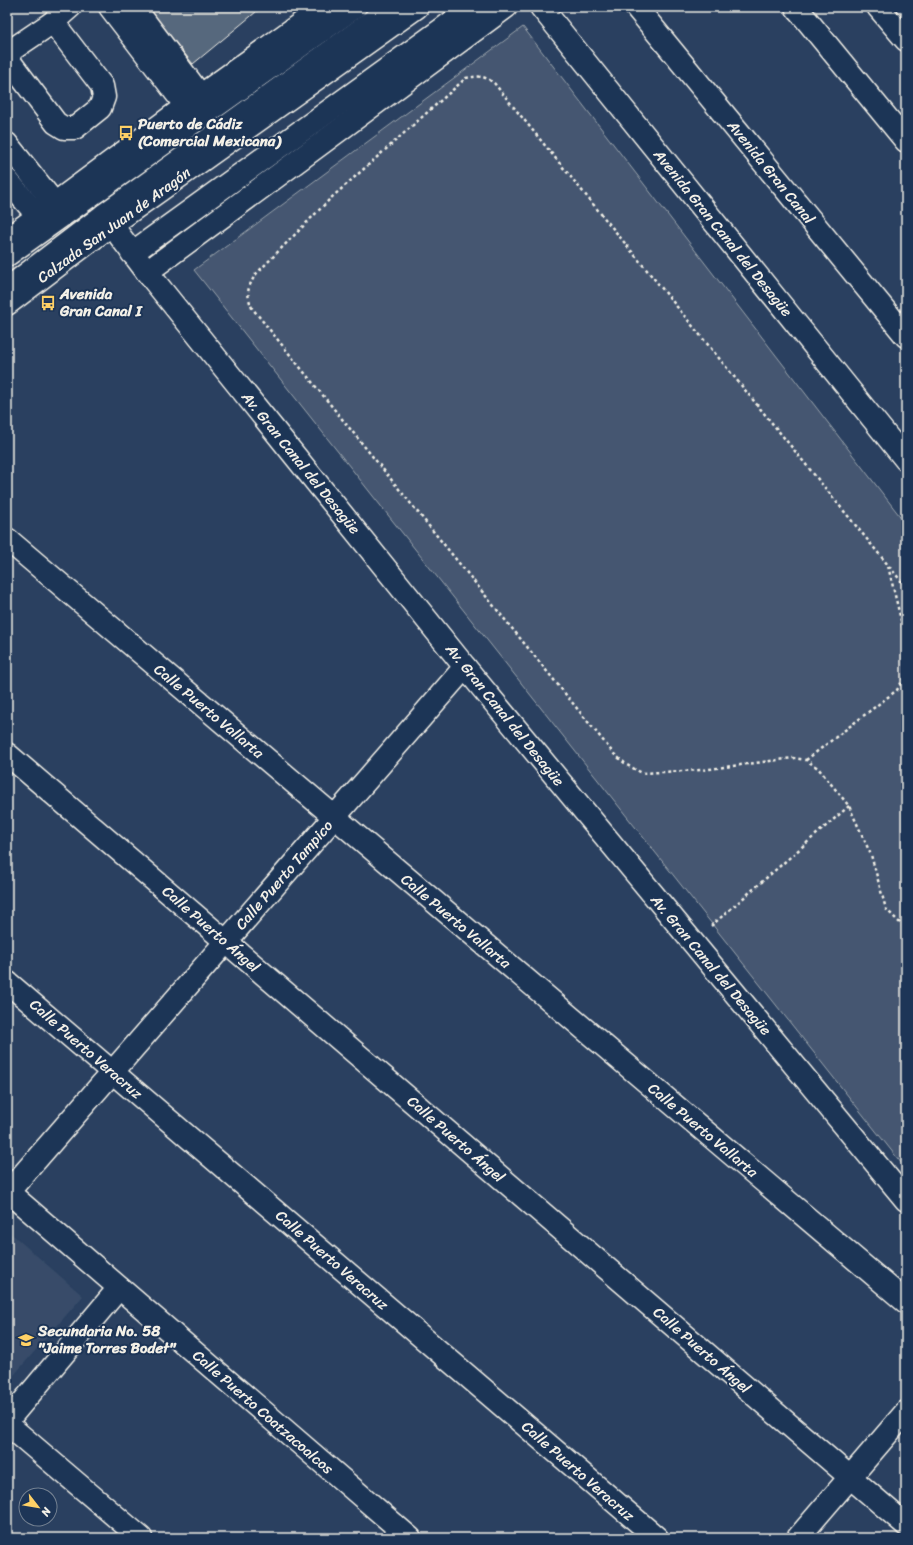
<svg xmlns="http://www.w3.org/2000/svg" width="913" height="1545" viewBox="0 0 913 1545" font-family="Sriracha,sans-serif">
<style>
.built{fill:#374c69}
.green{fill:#445771;stroke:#9ca4ac}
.building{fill:#56677d;stroke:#f4f1e8}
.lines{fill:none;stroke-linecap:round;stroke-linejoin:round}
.minor-casing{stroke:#f4f1e8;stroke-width:25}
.major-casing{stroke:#f4f1e8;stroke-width:25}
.path{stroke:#f4f1e8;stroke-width:2.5;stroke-dasharray:3 3;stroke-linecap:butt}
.minor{stroke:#1d3557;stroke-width:22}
.major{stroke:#1d3557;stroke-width:22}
.labels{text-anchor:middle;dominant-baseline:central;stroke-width:4;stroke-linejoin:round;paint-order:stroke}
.poi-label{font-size:15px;font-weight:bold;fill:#f4f1e8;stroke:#1d3557;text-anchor:start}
.street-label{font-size:15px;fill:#f4f1e8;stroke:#1d3557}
</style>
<rect width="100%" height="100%" fill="#2a4060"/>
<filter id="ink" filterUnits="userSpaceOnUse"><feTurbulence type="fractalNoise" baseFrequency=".025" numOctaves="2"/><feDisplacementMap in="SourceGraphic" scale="8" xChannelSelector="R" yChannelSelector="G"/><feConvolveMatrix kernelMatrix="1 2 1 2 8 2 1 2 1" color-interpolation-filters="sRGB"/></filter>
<g filter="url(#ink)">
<path class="built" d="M7 1230 83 1296 7 1383Z"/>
<path class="green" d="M523 27 906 524V1169L194 270Z"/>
<path class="building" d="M146 7H262L193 64Z"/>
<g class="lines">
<defs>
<g id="minor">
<path d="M110 7 186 106"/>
<path d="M134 7 201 96"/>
<path d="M796 7 906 141"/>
<path d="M878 7 906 40"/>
<path d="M7 53 53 22 70 7"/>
<path d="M7 58 56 123 64 128H75L100 108 104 97 102 86 53 22"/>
<path d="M7 144 55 204"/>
<path d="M7 180 38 216"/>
<path d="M104 215 392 7"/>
<path d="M132 253 473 7"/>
<path d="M7 255 355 7"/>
<path d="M147 272 506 7"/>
<path d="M7 289 104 215 147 272 465 667 906 1200"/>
<path d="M7 539 906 1302"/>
<path d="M7 754 906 1525"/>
<path d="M7 982 657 1538"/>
<path d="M7 1191 410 1538"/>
<path d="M8 1192 465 667"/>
<path d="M7 1421 119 1288"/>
<path d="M7 1424 141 1538"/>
<path d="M798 1538 906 1412"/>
</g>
<g id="major">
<path d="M541 7 906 460"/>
<path d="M636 7 906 336"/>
<path d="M7 239 186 106 324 7"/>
<path d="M7 304 111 225 417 7"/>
</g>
</defs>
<use href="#minor" class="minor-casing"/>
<use href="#major" class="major-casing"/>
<g class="path">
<path d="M888 566 906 641"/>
<path d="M906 587 494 83C483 75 479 76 466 78L330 199 256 274C247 288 246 293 252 308L614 754 627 765 642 773 702 770 793 758 806 760 818 768 849 806 871 855 886 909 906 929"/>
<path d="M806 760 897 690 906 675"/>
<path d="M711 926 849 806"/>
</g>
<use href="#minor" class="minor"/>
<use href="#major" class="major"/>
</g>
</g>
<defs>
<symbol id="bus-bare" viewBox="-9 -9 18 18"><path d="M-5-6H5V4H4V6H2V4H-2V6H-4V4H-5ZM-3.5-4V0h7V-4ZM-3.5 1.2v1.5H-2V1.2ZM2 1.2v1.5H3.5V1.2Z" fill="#ffd166" stroke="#1d3557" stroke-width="2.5" paint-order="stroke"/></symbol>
<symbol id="school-bare" viewBox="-9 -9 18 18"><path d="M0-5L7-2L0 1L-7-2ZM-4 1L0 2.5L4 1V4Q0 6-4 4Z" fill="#ffd166" stroke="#1d3557" stroke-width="2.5" paint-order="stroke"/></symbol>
</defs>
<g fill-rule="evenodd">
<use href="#bus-bare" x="115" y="122" width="22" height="22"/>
<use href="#bus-bare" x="37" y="292" width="22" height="22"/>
<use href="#school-bare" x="15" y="1329" width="22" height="22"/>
</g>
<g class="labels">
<g class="poi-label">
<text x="138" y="124">Puerto de Cádiz<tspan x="138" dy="17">(Comercial Mexicana)</tspan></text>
<text x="60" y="294">Avenida<tspan x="60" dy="17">Gran Canal I</tspan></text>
<text x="38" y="1331">Secundaria No. 58<tspan x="38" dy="17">"Jaime Torres Bodet"</tspan></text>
</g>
<g class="street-label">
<text transform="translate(771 172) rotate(51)">Avenida Gran Canal</text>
<text transform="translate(114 225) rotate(-36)">Calzada San Juan de Aragón</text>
<text transform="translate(723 233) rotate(51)">Avenida Gran Canal del Desagüe</text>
<text transform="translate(301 463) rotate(51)">Av. Gran Canal del Desagüe</text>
<text transform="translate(209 711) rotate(40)">Calle Puerto Vallarta</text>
<text transform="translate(505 715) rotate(51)">Av. Gran Canal del Desagüe</text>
<text transform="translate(284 875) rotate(-49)">Calle Puerto Tampico</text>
<text transform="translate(456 921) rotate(40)">Calle Puerto Vallarta</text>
<text transform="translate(211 929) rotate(41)">Calle Puerto Ángel</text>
<text transform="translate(711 965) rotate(50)">Av. Gran Canal del Desagüe</text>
<text transform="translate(86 1049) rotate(41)">Calle Puerto Veracruz</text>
<text transform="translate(703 1130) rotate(40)">Calle Puerto Vallarta</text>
<text transform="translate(456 1139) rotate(41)">Calle Puerto Ángel</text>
<text transform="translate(332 1260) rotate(41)">Calle Puerto Veracruz</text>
<text transform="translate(702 1350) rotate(41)">Calle Puerto Ángel</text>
<text transform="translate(263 1412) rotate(41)">Calle Puerto Coatzacoalcos</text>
<text transform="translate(578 1471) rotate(41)">Calle Puerto Veracruz</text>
</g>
</g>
<rect width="913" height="1545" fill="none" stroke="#1d3557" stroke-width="24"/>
<rect x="12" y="12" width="889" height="1521" fill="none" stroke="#f4f1e8" stroke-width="1.5" filter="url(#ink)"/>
<g transform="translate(38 1507) rotate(121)"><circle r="19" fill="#1d3557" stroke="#738091"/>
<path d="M0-3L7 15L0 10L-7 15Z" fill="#ffd166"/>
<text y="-6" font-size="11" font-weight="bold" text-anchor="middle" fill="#f4f1e8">N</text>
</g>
</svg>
